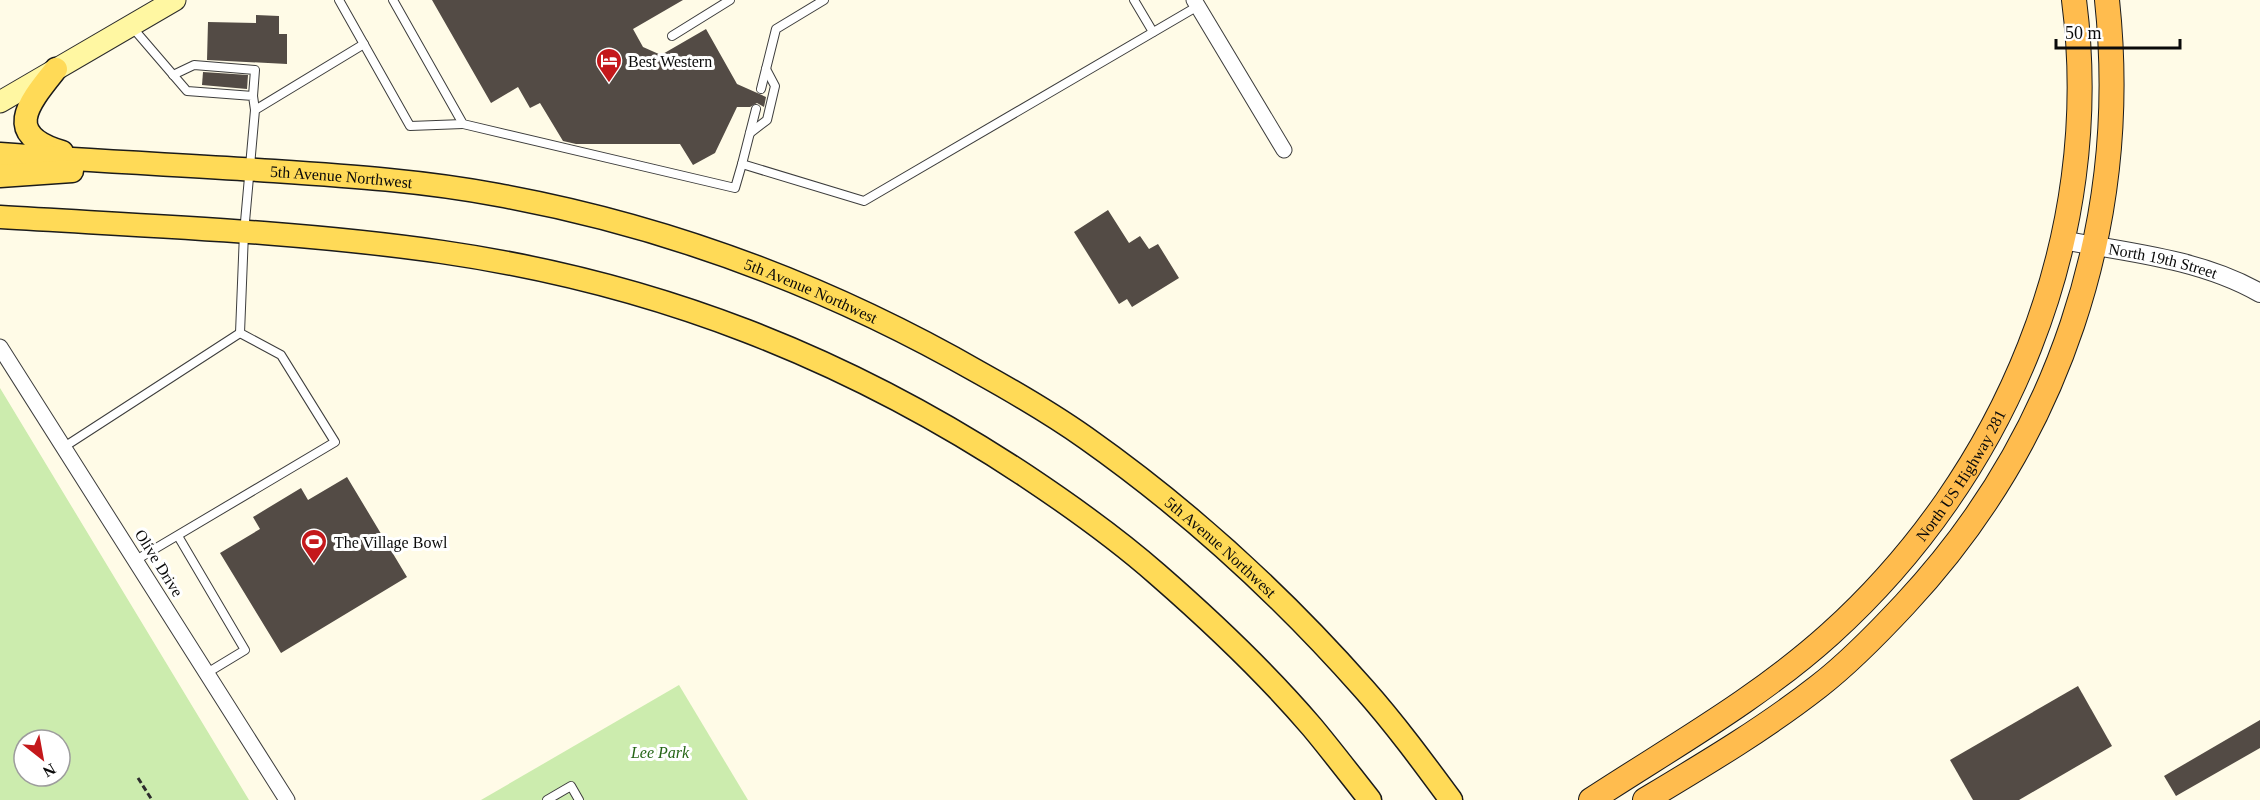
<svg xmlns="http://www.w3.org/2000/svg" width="2260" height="800" viewBox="0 0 2260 800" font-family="Georgia,serif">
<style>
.green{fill:#ccecae;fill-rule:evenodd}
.building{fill:#534b45}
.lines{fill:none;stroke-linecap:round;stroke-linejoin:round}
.service-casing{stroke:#3d3d3d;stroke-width:10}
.minor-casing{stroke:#3d3d3d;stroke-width:17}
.tertiary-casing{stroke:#3d3d3d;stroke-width:20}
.secondary-casing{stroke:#2c2c2c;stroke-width:23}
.primary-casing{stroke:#1b1b1b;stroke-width:25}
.trunk-casing{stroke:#1b1b1b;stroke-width:26}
.path{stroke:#2c2c2c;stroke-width:3;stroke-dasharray:6 3;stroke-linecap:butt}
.service{stroke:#fff;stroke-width:8}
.minor{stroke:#fff;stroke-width:15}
.tertiary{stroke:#fff;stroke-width:18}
.secondary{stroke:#fff7a2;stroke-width:21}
.primary{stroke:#ffda57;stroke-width:22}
.trunk{stroke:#ffbc4e;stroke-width:24}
.labels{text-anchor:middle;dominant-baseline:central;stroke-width:6;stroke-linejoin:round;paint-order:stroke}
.poi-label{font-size:16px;fill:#0a0a0a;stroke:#fff;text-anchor:start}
.street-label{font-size:16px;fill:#0a0a0a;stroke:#fff}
.park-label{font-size:16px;font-style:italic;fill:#256516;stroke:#fff}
</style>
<rect width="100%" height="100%" fill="#fffbe7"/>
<g class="green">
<path d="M0 388 249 800H0ZM24 740H60V776H24Z"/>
<path d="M679 685 748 800H481Z"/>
</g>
<g class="building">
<path d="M432 0H683L633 29 643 47 661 55 706 29 737 84 766 97 764 107 757 103 750 107H737L715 153 693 165 680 144H576L563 141 540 103 530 108 518 87 491 103Z"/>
<path d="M256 15 279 16V34H287V64L207 60 208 22 256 23Z"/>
<path d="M203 72 248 75 247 89 202 85Z"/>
<path d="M1108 210 1129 243 1140 236 1149 249 1158 244 1179 278 1132 307 1127 299 1119 304 1074 232Z"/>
<path d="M347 477 407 577 281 653 220 553 260 529 253 517 301 488 308 500Z"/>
<path d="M2078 686 2112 746 2019 800H1973L1950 760Z"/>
<path d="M2260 720V748L2176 796 2164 776Z"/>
</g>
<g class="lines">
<defs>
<g id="service">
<path d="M339 0 410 126 463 124"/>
<path d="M393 0 463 124 735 188 742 164"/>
<path d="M1134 0 1153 32"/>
<path d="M132 27 187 91 253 96 255 110"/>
<path d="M672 36 730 0"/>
<path d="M173 75 194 65 255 70 253 96"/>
<path d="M761 89 776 29 824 0"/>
<path d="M756 109 742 164 864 201 1198 6"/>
<path d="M750 133 767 120 775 86 766 69"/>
<path d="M64 447 240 333"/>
<path d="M178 536 245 650 207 673"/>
<path d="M136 560 335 442 281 355 240 333 244 233 255 110 364 44"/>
<path d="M547 800 571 786 579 800"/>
</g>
<g id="minor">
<path d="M1194 0 1284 150"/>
<path d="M0 347 287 800"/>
</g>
<g id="tertiary">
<path id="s1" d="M2061 240C2127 252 2201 259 2260 293"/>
</g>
<path id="secondary" d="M0 102 175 0"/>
<g id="primary">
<path d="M56 69C28 104 2 134 62 152"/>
<path id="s2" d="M0 154C91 161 183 165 274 171 349 176 424 181 498 195 668 226 830 287 980 373 1016 393 1052 414 1086 438 1188 510 1281 595 1364 689 1395 724 1423 762 1451 800"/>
<path d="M0 176 72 171"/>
<path d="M0 217C147 226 296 231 442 252 656 283 846 357 1026 476 1071 506 1116 538 1157 574 1211 621 1265 672 1312 727 1332 751 1351 776 1370 800"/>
</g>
<g id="trunk">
<path id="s3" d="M1591 800C1672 747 1758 699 1830 634 2006 475 2105 238 2074 0"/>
<path d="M1645 800C1705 764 1764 729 1819 686 1850 662 1878 633 1905 604 2058 440 2131 224 2107 0"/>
</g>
</defs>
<use href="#service" class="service-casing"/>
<use href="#minor" class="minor-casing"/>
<use href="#tertiary" class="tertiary-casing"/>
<use href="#secondary" class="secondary-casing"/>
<use href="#primary" class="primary-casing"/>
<use href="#trunk" class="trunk-casing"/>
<path class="path" d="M138 778 152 800"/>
<use href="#service" class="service"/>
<use href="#minor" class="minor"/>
<use href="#tertiary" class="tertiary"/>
<use href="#secondary" class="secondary"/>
<use href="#primary" class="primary"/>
<use href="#trunk" class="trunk"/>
</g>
<defs>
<symbol id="hotel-pin" viewBox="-11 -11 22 30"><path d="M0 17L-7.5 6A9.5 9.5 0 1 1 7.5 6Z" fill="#c4181b" stroke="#fff"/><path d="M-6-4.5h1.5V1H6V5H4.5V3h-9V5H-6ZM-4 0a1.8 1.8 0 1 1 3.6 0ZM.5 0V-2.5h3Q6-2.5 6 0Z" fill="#fff"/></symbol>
<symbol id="stadium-pin" viewBox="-11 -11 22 30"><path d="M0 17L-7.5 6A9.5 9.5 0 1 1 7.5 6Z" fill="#c4181b" stroke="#fff"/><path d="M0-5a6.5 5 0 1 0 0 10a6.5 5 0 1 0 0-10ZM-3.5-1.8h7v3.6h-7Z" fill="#fff"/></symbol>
</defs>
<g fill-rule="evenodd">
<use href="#hotel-pin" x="594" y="46" width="30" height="40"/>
<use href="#stadium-pin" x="299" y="527" width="30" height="40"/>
</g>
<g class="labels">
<g class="poi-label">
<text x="628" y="61">Best Western</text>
<text x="334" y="542">The Village Bowl</text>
</g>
<g class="street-label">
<text stroke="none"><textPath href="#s2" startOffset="342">5th Avenue Northwest</textPath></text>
<text stroke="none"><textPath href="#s1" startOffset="104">North 19th Street</textPath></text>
<text stroke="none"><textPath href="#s2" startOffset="828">5th Avenue Northwest</textPath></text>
<text stroke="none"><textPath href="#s3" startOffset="498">North US Highway 281</textPath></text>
<text stroke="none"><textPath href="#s2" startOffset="1314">5th Avenue Northwest</textPath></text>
<text transform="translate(159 563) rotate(58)">Olive Drive</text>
</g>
<g class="park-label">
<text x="660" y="752">Lee Park</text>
</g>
</g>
<g transform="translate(42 758) rotate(149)"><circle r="28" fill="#ffffff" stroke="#9d9d9d" stroke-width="1.5"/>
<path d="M0-4.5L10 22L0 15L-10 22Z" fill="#c4181b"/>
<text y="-9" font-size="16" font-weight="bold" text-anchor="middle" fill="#0a0a0a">N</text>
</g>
<path d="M2056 39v9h124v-9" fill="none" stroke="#0a0a0a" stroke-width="3"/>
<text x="2065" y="39" font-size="18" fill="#0a0a0a" stroke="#ffffff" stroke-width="4.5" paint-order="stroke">50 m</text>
</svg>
